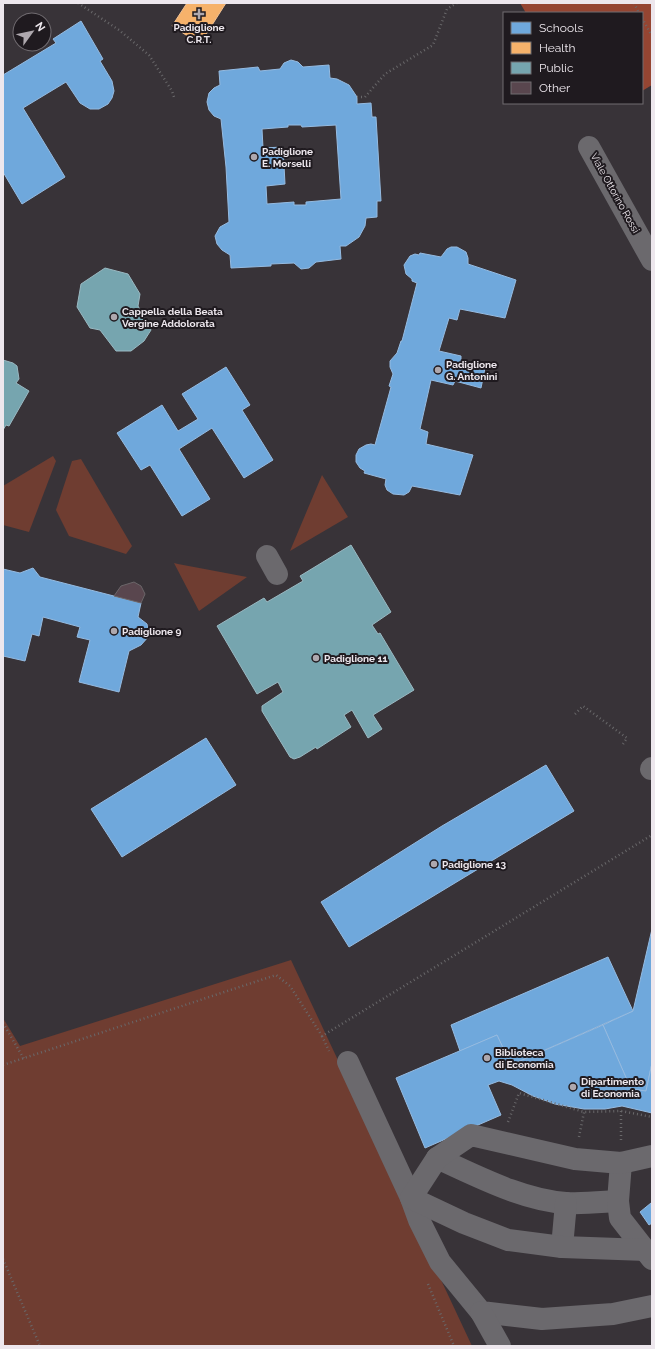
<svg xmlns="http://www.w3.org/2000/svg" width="655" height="1349" viewBox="0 0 655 1349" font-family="Raleway,sans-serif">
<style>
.green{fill:#6f3d31}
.forest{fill:#954532}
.schools{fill:#6fa8dc;stroke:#95bbe1;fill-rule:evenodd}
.health{fill:#f6b26b;stroke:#f3c292}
.public{fill:#76a5af;stroke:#9ab9c2}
.building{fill:#59464e;stroke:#6b6669}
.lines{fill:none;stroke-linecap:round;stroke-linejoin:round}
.path{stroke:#69686a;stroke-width:2.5;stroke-dasharray:1 3;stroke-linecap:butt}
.minor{stroke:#6b696d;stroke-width:22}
.poi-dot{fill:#aea8ae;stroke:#1f1a1f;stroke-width:1.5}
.labels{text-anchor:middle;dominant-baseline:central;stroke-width:4;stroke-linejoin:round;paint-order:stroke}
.poi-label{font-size:10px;font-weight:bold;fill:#ede7ed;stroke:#1f1a1f;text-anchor:start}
.street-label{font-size:10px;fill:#ede7ed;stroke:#1f1a1f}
</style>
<rect width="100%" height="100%" fill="#383338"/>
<g class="green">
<path d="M53 456 56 461 29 532 3 525V486Z"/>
<path d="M81 459 132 546 126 554 69 536 56 510 72 461Z"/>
<path d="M322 475 348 517 290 551Z"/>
<path d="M174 563 178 564 247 577 199 611Z"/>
<path d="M291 960 472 1346H3V1018L20 1046Z"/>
</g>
<path class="forest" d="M520 3H652V85L642 91V13H526Z"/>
<g class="schools">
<path d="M81 21 103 59 100 61 112 81 114 91 112 98 108 104 99 109H90L80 103 66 82 23 108 65 177 22 204 3 172V75L56 43 53 39Z"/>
<path d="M291 60 298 62 303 67 329 65 330 78 337 79 349 85 357 97V104L371 103 372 117H376L381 201H377V217L366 218 365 226 359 237 346 246H340L341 259 316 262 309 268 301 269 294 263 271 264V266L231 268 230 255 222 250 217 244 215 236 220 227 229 222 226 167 221 119 214 116 209 110 207 102 209 93 214 88 220 85 219 71 258 67 260 71 280 69 284 63ZM288 125H301L302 127 336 125 341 199 306 202V205H294V202L267 204 266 186 285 184 283 147 263 148 262 129 288 127Z"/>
<path d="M451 247H457L466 252 468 258V264L516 280 505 318 460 309 457 320 449 318 439 351 461 356V361L485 368 481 388 455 381 453 385 431 380 420 429 428 432 426 444 473 455 460 495 412 486 409 492 404 495 393 494 387 490 385 485 386 479 364 473 365 471 360 468 356 462V455L359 449 366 445 371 444 375 445 391 387 389 386 393 374 390 367V361L397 353 401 341H402L417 283 412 281V279L406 274 404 265 410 256 415 254 419 255 420 253 441 257 447 249Z"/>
<path d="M226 367 250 405 242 410 273 460 244 478 212 428 179 449 210 499 182 516 150 465 141 470 117 433 162 405 178 431 198 419 182 394Z"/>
<path d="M33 568 40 577 141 603 138 617 147 624 149 636 141 645 129 651 119 692 79 682 90 640 77 637 80 627 43 617 39 636 32 634 25 661 3 656V569L20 573Z"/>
<path d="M206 738 236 785 122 857 91 809Z"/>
<path d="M546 765 574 811 349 947 321 902 442 826Z"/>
<path d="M652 929V1063L646 1091 631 1089 603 1025 633 1011Z"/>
<path d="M608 957 633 1011 511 1065 497 1035 460 1051 451 1025Z"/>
<path d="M603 1025 631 1089 646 1091 652 1063V1113L622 1106 605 1109H584L555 1104 533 1096 512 1085 499 1081 488 1085 501 1115 425 1148 396 1078 497 1035 511 1065Z"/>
<path d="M651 1203 652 1223 649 1225 640 1212Z"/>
</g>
<path class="health" d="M187 3H226L200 44 172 26Z"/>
<g class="public">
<path d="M105 268 128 274 140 294 138 306 151 330 144 341 131 351H116L100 330 90 328 77 307 81 284Z"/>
<path d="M3 360 13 363 17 366 19 379 16 383 29 391 9 426 6 425 3 430Z"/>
<path d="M351 545 391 612 372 625 378 634 380 633 414 690 373 715 382 729 368 738 352 710 344 715 351 727 317 749 316 747 300 757 294 759 290 757 262 711V706L283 692 278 682 257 694 217 626 264 598 267 602 303 581 300 576Z"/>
</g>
<path class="building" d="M134 582 141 586 145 594 141 603 114 596 121 586Z"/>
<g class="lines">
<g class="path">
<path d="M78 3 119 30 149 55 172 91 174 97"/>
<path d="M634 3 639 13"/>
<path d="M642 18 652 36"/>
<path d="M357 97H365L385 74 433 45 447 9 457 3"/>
<path d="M575 714 583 706 627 738 623 744"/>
<path d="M3 1023 24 1059"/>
<path d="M322 1036 329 1051"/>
<path d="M3 1065 276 975 290 986 322 1036 652 835"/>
<path d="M621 1111V1141"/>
<path d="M508 1122 519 1093 584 1112 621 1111 652 1117"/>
<path d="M579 1137 584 1112"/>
<path d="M3 1259 40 1346"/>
<path d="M428 1284 454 1346"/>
</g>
<g class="minor">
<path d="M589 147 652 260"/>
<path d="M267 556 277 574"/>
<path d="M651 769 652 768"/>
<path d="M348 1062 411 1198 419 1220 440 1262 481 1312 542 1319 613 1314 652 1306"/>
<path d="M437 1158C477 1176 522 1200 566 1203 583 1204 601 1202 618 1201"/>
<path d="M621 1163 618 1201 620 1218 652 1259"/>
<path d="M562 1247 566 1203"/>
<path d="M646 1250 562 1247 508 1240 464 1223 411 1198 437 1158 471 1135 575 1159 621 1163 652 1156"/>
<path d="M481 1312 500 1346"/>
</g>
</g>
<g class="poi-dot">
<path d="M197 8h4v4h4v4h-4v4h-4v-4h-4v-4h4z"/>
<circle cx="254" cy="157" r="4"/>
<circle cx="114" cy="317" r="4"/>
<circle cx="438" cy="370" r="4"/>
<circle cx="114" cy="631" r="4"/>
<circle cx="316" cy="658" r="4"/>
<circle cx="434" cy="864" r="4"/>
<circle cx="487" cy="1058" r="4"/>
<circle cx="573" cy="1087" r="4"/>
</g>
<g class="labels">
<g class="poi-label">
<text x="199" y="27" text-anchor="middle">Padiglione<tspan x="199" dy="12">C.R.T.</tspan></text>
<text x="262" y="151">Padiglione<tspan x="262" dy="12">E. Morselli</tspan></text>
<text x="122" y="311">Cappella della Beata<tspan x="122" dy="12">Vergine Addolorata</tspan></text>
<text x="446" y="364">Padiglione<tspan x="446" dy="12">G. Antonini</tspan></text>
<text x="122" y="631">Padiglione 9</text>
<text x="324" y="658">Padiglione 11</text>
<text x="442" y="864">Padiglione 13</text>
<text x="495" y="1052">Biblioteca<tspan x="495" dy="12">di Economia</tspan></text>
<text x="581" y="1081">Dipartimento<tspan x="581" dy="12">di Economia</tspan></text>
</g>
<g class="street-label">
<text transform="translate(615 193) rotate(61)">Viale Ottorino Rossi</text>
</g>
</g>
<rect width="655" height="1349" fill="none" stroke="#ede7ed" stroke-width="8"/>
<rect x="503" y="12" width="140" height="92" fill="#1f1a1f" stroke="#716c71"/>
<rect x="511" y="22" width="20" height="12" fill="#6fa8dc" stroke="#716c71"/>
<text x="539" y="32" font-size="12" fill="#ede7ed">Schools</text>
<rect x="511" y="42" width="20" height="12" fill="#f6b26b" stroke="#716c71"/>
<text x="539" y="52" font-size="12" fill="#ede7ed">Health</text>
<rect x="511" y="62" width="20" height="12" fill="#76a5af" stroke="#716c71"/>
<text x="539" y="72" font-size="12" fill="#ede7ed">Public</text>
<rect x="511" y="82" width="20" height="12" fill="#59464e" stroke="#716c71"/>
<text x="539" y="92" font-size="12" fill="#ede7ed">Other</text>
<g transform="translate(32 32) rotate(57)"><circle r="19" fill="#1f1a1f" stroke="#716c71"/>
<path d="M0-3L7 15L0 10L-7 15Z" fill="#aea8ae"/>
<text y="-6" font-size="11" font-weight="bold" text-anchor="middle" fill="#ede7ed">N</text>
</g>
</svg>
